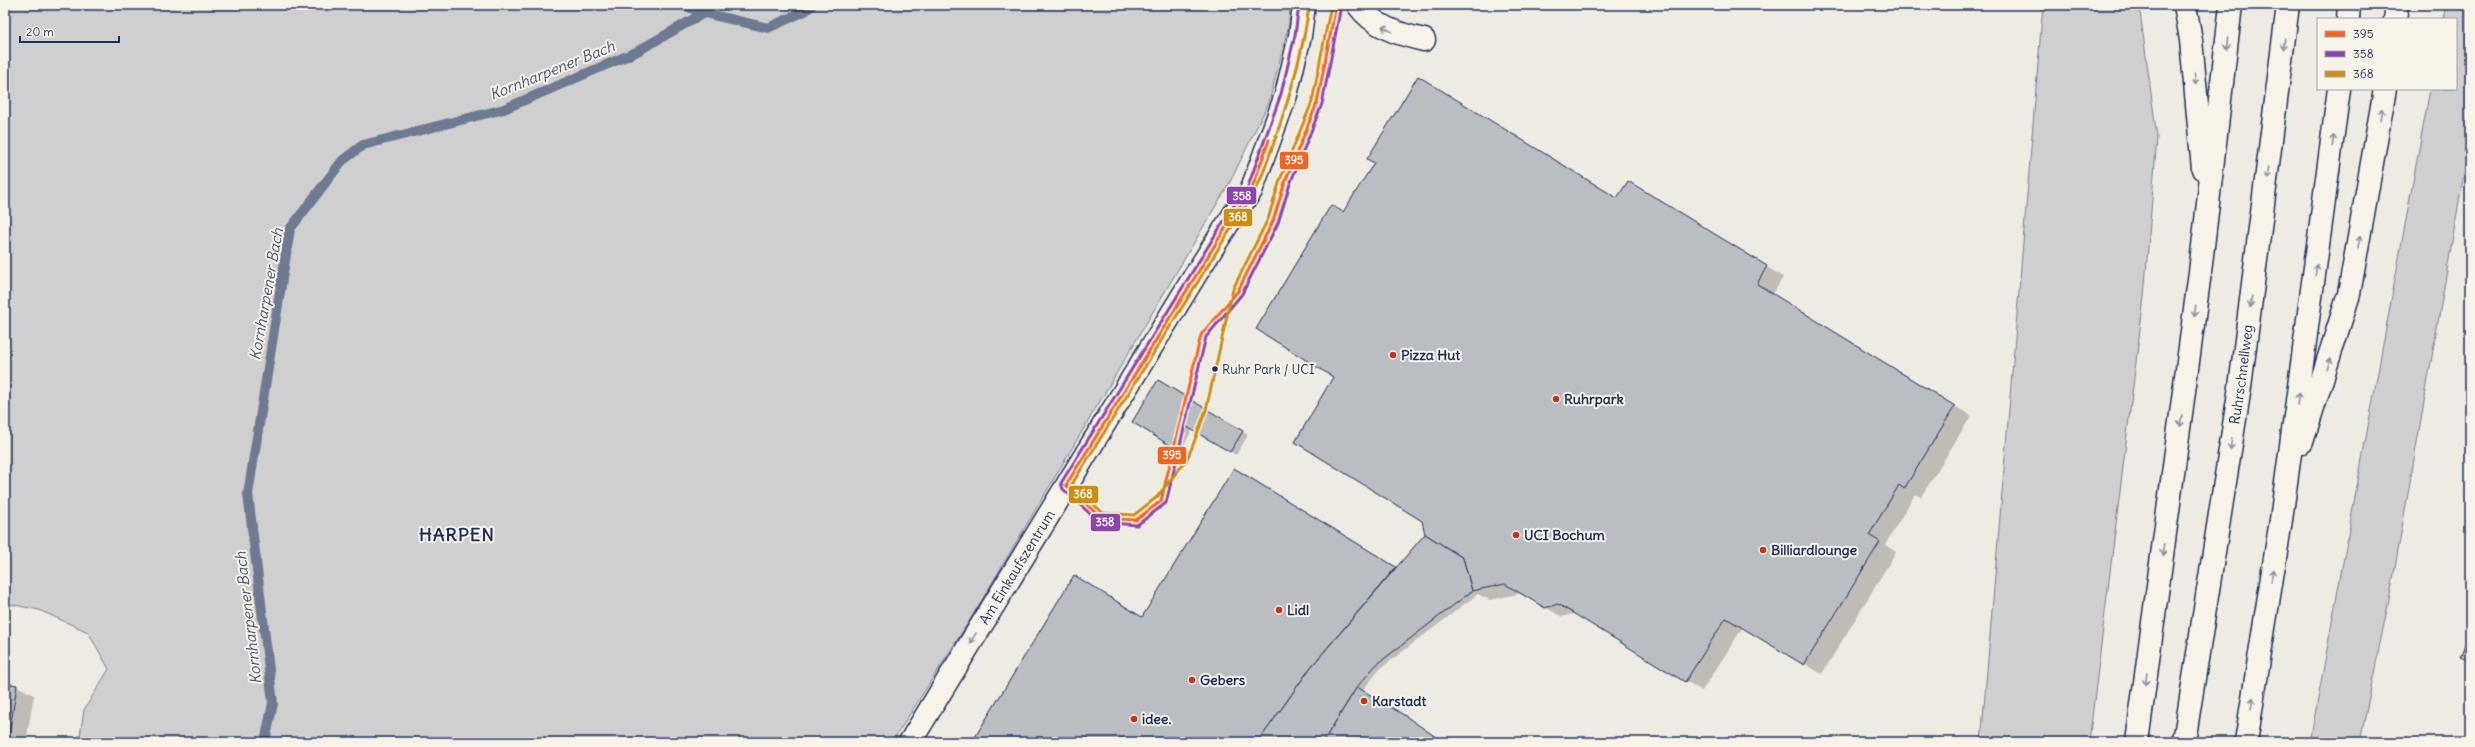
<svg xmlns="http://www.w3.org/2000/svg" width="2475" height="747" viewBox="0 0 2475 747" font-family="Delius,sans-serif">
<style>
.green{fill:#cfcfcf;stroke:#757f96}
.shadow{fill:#0003}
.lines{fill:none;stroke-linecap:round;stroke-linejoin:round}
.stream{stroke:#6e7992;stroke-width:10}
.building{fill:#babdc2;stroke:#1b2f5e}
.street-casing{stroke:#1b2f5e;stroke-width:25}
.highway-casing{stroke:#1b2f5e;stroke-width:25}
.street{stroke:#f7f3e8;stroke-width:22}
.highway{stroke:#f7f3e8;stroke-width:22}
.bus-1-casing{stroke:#f7f3e8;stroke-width:6}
.bus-2-casing{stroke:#f7f3e8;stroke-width:6}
.bus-3-casing{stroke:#f7f3e8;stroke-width:6}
.bus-1{stroke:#f26522;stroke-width:3}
.bus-2{stroke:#8e44ad;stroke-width:3}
.bus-3{stroke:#cb8e13;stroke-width:3}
.oneway{stroke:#8991a3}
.poi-dot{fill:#c8321e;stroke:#f7f3e8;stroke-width:1.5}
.bus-dot{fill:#1b2f5e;stroke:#f7f3e8;stroke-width:1.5}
.labels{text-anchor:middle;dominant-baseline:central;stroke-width:4;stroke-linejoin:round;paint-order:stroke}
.bus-label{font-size:13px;fill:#1b2f5e;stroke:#f7f3e8;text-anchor:start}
.poi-label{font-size:14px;font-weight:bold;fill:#1b2f5e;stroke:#f7f3e8;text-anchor:start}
.street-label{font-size:14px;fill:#1b2f5e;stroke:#f7f3e8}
.water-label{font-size:15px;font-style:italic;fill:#455478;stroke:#f7f3e8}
.district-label{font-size:18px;font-weight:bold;letter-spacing:1px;fill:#1b2f5e;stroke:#f7f3e8}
.line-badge{stroke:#f7f3e8;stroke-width:1.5}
.badge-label{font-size:11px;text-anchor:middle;font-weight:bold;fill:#fff}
</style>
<rect width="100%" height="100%" fill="#eeebe2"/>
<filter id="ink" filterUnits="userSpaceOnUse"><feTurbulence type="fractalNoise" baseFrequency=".025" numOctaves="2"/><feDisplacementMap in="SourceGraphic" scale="8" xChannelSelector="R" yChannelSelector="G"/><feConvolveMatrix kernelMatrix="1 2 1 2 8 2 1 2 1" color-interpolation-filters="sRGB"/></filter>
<g filter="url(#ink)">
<g class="green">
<path d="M5 5H1290L1289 24 1269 102 1230 182 973 615 892 742H79L84 710 109 669 88 632 39 610 5 603Z"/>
<path d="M2043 5H2139L2157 137 2144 297 2089 742H1981Z"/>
<path d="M2446 5H2470V139L2392 585 2360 742H2310L2430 89H2456V19H2443Z"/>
</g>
<g class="shadow">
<path d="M1645 192 1783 277 1773 294 1971 416 1921 497 1915 494 1885 545 1896 552 1822 674 1743 627 1702 691 1575 613 1562 617 1522 593 1490 600 1478 594 1381 668 1362 691 1442 742H973L1142 618 1245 476 1397 568 1426 535 1423 521 1335 377 1344 214 1618 199Z"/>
<path d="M1159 381 1248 435 1236 455 1193 429 1181 450 1134 422Z"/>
<path d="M5 684 17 686 34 695 26 742H5Z"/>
</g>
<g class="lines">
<g class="stream">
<path d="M683 5 704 13 768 28 805 11 812 5"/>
<path d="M265 742 273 703 248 494 290 229 342 161 363 145 504 109 636 52 704 13"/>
</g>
</g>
<g class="building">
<path d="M1418 76 1617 198 1628 181 1767 266 1757 284 1955 406 1904 489 1899 485 1869 535 1880 542 1804 665 1726 618 1685 682 1558 604 1545 608 1505 584 1472 591 1463 558 1425 534 1422 521 1295 442 1333 377 1256 329 1331 205 1343 212 1374 163 1367 159Z"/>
<path d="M1158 380 1243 431 1230 452 1187 427 1174 448 1132 422Z"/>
<path d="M1234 468 1396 567 1311 667 1258 742H972L1074 575 1142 617Z"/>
<path d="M1425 534 1463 558 1472 591 1376 665 1357 687 1323 742H1258L1311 667Z"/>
<path d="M2470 632V661L2460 657Z"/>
<path d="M5 683 17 685 8 742H5Z"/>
<path d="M1357 687 1404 715 1443 742H1323Z"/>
</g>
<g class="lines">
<defs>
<g id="street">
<path d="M1358 5C1374 27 1398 34 1424 40"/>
<path id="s1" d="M910 742 1199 269 1236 211 1251 191 1286 95 1300 36 1304 5"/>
</g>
<g id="highway">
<path d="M2185 5 2191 40 2203 169"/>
<path d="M2348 19 2349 5"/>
<path d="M2395 19 2397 5"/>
<path d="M2302 442 2349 294 2385 89"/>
<path d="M2137 742 2200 272 2231 5"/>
<path id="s2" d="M2184 742 2240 387 2288 5"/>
<path d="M2246 742 2281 520 2339 89"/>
</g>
</defs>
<use href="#street" class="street-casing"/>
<use href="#highway" class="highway-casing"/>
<use href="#street" class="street"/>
<use href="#highway" class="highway"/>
<defs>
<g id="bus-1">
<path d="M1066 485 1101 518 1136 520 1161 501 1201 335 1238 291 1273 221 1285 182 1317 103 1336 5"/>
<path d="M1066 485 1236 211 1251 191 1269 140"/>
</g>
<path id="bus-2" d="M1299 5 1295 35 1281 94 1247 189 1232 208 1061 483 1063 489 1099 522 1137 525 1166 503 1206 337 1242 294 1278 223 1290 184 1322 104 1341 6"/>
<path id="bus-3" d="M1309 6C1303 53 1290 97 1274 142 1264 171 1259 189 1240 214L1072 484 1103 513 1134 515 1157 497 1187 459 1193 445 1206 410 1233 289 1268 219 1280 180 1312 102 1331 5"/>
</defs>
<use href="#bus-1" class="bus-1-casing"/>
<use href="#bus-2" class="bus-2-casing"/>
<use href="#bus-3" class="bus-3-casing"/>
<use href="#bus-1" class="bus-1"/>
<use href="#bus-2" class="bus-2"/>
<use href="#bus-3" class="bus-3"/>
</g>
<defs><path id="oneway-shaft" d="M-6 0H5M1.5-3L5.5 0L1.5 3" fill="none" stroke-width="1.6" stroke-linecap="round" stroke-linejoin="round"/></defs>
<g class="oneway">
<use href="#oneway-shaft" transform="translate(1387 29) rotate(-151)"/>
<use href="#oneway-shaft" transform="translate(2227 44) rotate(97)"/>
<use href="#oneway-shaft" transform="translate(2284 44) rotate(97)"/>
<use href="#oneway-shaft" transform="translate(2195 79) rotate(84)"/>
<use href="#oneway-shaft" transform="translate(2381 114) rotate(-81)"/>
<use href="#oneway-shaft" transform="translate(2333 141) rotate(-83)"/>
<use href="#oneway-shaft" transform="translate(2268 173) rotate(97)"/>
<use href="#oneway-shaft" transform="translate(2359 242) rotate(-80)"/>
<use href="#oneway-shaft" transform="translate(2316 270) rotate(-82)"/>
<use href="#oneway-shaft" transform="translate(2251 302) rotate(98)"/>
<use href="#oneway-shaft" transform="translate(2195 311) rotate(97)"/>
<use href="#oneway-shaft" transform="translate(2329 363) rotate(-72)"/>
<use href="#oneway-shaft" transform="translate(2298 399) rotate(-82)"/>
<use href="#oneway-shaft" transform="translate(2181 421) rotate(98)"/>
<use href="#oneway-shaft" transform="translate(2231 444) rotate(98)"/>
<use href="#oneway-shaft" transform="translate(2163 550) rotate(98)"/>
<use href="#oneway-shaft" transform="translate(2272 575) rotate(-81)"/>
<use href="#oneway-shaft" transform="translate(973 638) rotate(121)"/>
<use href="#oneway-shaft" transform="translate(2146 679) rotate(98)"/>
<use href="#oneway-shaft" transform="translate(2252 703) rotate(-81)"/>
</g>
</g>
<g class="poi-dot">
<circle cx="1393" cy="355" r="4"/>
<circle cx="1556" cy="399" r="4"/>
<circle cx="1516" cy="535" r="4"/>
<circle cx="1763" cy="550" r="4"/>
<circle cx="1279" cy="610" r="4"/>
<circle cx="1192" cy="680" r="4"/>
<circle cx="1364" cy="701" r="4"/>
<circle cx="1134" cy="719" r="4"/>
</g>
<circle class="bus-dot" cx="1215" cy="369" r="3.5"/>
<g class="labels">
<g class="bus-label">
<text x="1222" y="369">Ruhr Park / UCI</text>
</g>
<g class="poi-label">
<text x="1401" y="355">Pizza Hut</text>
<text x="1564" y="399">Ruhrpark</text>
<text x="1524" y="535">UCI Bochum</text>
<text x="1771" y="550">Billiardlounge</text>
<text x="1287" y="610">Lidl</text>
<text x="1200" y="680">Gebers</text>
<text x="1372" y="701">Karstadt</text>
<text x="1142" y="719">idee.</text>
</g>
<g class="street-label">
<text stroke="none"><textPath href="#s2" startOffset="372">Ruhrschnellweg</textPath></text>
<text stroke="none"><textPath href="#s1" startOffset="205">Am Einkaufszentrum</textPath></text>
</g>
<g class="water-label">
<text transform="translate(552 70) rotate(-22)">Kornharpener Bach</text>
<text transform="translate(266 294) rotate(-80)">Kornharpener Bach</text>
<text transform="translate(248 618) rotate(-97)">Kornharpener Bach</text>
</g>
<g class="district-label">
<text x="457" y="534">HARPEN</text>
</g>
</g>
<g class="line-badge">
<rect x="1279" y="151" width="30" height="19" rx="4" fill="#f26522"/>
<rect x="1226" y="186" width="31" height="19" rx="4" fill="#8e44ad"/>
<rect x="1223" y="208" width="30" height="19" rx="4" fill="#cb8e13"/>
<rect x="1157" y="446" width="30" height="19" rx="4" fill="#f26522"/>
<rect x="1068" y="485" width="31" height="19" rx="4" fill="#cb8e13"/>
<rect x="1090" y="513" width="31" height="19" rx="4" fill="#8e44ad"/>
</g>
<g class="badge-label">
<text x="1294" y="164">395</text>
<text x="1242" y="200">358</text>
<text x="1238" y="221">368</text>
<text x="1172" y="459">395</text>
<text x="1083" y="498">368</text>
<text x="1105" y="526">358</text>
</g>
<rect width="2475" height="747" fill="none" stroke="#f7f3e8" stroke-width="20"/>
<rect x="10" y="10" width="2455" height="727" fill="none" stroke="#1b2f5e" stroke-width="1.5" filter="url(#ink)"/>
<rect x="2317" y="18" width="140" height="72" fill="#f7f3e8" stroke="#9fa5b1"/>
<rect x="2325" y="31" width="20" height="6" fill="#f26522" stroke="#9fa5b1"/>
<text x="2353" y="38" font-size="12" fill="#1b2f5e">395</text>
<rect x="2325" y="51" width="20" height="6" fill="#8e44ad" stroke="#9fa5b1"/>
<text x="2353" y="58" font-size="12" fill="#1b2f5e">358</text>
<rect x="2325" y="71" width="20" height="6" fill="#cb8e13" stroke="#9fa5b1"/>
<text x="2353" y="78" font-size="12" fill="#1b2f5e">368</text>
<path d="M20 36v6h99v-6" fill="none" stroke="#1b2f5e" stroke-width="2"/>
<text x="26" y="36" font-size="12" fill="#1b2f5e" stroke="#f7f3e8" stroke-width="3" paint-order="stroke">20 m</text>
</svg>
